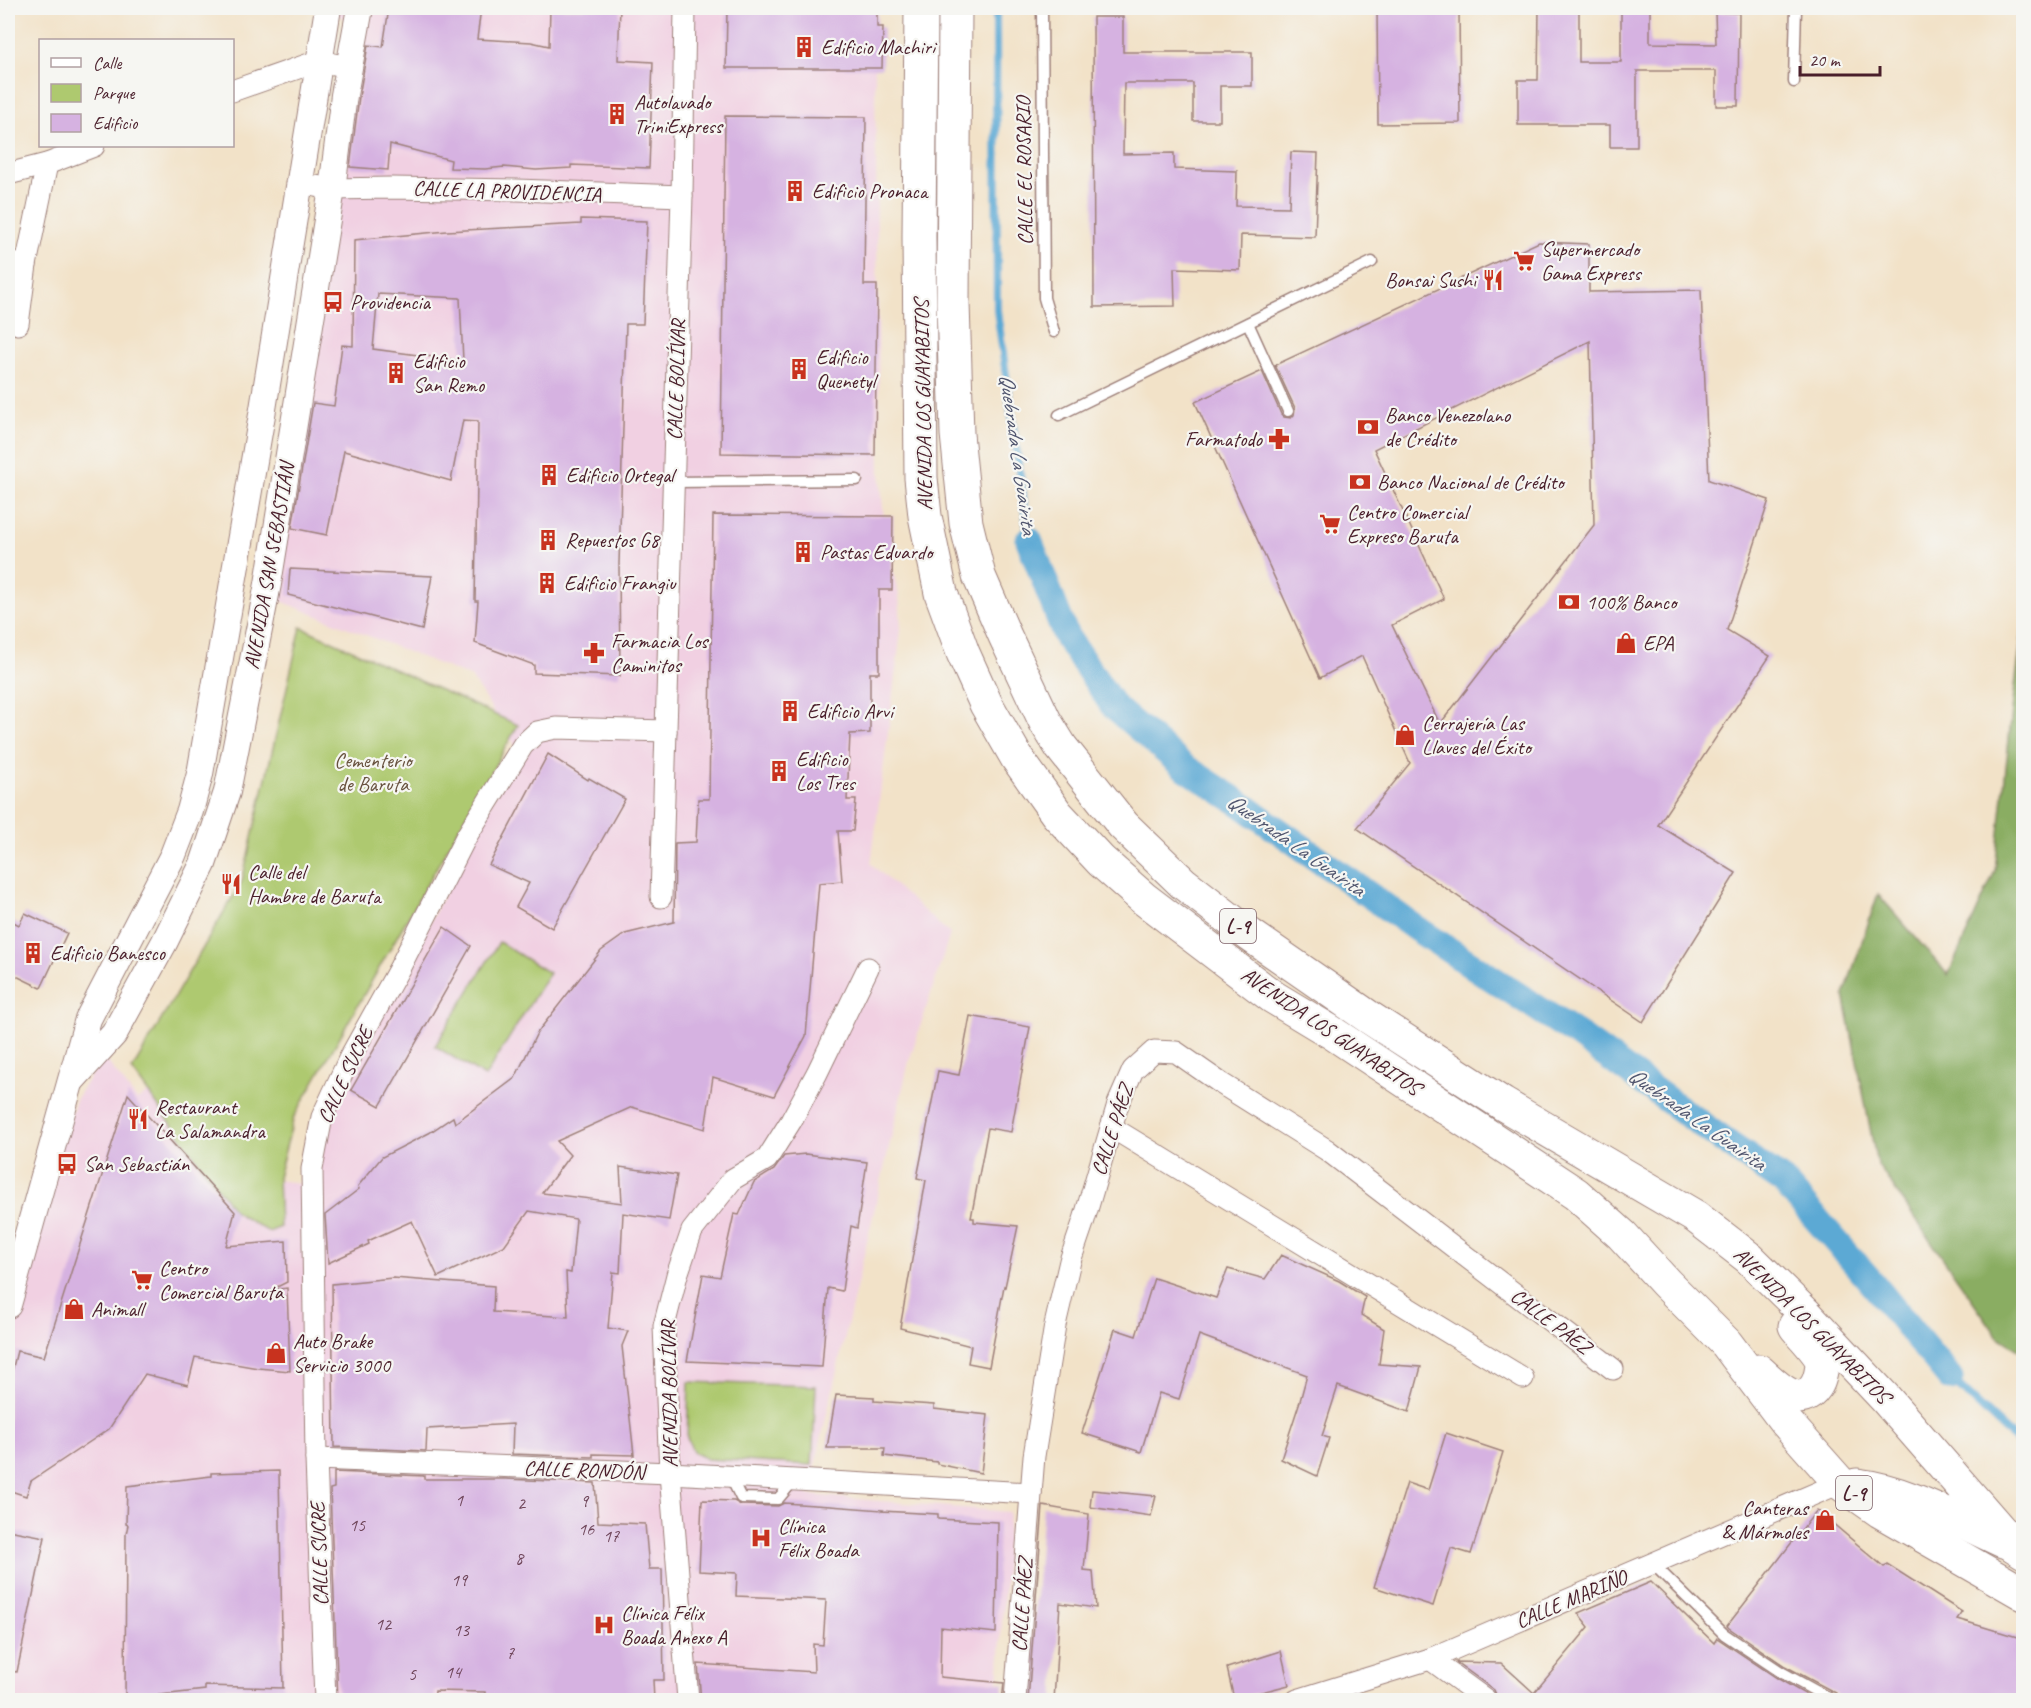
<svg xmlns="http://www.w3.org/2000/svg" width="2031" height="1708" viewBox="0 0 2031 1708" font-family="Caveat,sans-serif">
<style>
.built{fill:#f1d0e2}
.green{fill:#aec96f;stroke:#7c744d;stroke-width:1.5}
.forest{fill:#8aad62;stroke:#6a6646;stroke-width:1.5}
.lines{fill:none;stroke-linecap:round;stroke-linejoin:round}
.stream{stroke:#5ba9d4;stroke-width:8}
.canal{stroke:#5ba9d4;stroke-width:27}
.building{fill:#d6b2e1;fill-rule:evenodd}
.service-casing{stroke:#9e807a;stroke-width:13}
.minor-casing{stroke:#9e807a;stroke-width:23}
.tertiary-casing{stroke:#9e807a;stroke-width:28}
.primary-casing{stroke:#9e807a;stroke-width:35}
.service{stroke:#fff;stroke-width:10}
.minor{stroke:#fff;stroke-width:21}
.tertiary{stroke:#fff;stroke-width:26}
.primary{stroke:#fff;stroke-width:33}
.labels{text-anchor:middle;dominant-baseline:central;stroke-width:4.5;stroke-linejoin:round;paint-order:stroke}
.number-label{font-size:18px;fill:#6d4458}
.shield{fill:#f6f6f2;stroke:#7e6067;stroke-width:1.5}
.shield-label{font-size:20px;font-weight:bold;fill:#4a1f2b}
.poi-label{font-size:21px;fill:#4a1f2b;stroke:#f6f6f2;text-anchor:start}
.street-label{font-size:21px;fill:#4a1f2b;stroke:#f6f6f2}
.park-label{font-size:21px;fill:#68523f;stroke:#f6f6f2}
.water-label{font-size:22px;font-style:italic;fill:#51566f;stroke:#f6f6f2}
</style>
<rect width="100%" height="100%" fill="#f6f6f2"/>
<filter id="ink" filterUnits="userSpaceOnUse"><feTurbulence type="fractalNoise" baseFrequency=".0167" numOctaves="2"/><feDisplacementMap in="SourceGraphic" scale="12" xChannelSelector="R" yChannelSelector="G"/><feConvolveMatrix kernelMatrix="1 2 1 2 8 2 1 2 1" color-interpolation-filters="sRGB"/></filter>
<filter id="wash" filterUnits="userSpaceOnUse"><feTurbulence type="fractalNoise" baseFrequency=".008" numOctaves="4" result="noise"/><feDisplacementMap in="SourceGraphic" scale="24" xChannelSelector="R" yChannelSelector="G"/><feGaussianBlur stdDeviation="1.35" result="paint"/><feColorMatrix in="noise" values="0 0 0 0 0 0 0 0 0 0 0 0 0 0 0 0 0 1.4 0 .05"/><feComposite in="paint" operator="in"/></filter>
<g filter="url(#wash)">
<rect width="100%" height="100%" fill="#f2e2c8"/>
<path class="built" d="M314 8H874L880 472 886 546 899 595 901 630 871 864 950 934 909 1061 808 1495 1009 1512 997 1700H8V1294L77 1097 103 1056 137 1100 166 1081 255 1178 310 1184 313 1151 518 750 471 677 256 591 358 22Z"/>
<g class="green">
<path d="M301 627 518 725 294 1117 278 1177 280 1227 269 1232 235 1212 132 1070 242 881Z"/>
<path d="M499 942 549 973 485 1077 435 1046Z"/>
<path d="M689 1382 816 1386 812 1465 707 1459 694 1453 687 1438Z"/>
</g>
<path class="forest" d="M2023 627V1353L1998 1337 1877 1164 1844 995 1878 894 1948 975 1995 871 2013 701Z"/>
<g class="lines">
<g class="stream">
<path d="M996 8 997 310 1029 540"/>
<path d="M1950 1378 2024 1448"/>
</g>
<path class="canal" d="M1029 540 1066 636 1114 707 1183 766 1241 804 1417 929 1578 1035 1727 1143 1783 1181 1874 1285 1950 1378"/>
</g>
<g id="blocks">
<g class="building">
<path d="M389 8H481L477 39 531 42 549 46 550 8H620L618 60 653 62 649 168 571 165V168L536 170 504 167 485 169 450 168 451 160 390 144 388 170 350 167 359 97 368 45 383 47Z"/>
<path d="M727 8H877V27H883L882 68H726Z"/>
<path d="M1377 8H1459L1460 123 1378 124Z"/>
<path d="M1539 8H1579V62H1621V10H1650V43L1716 44 1715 12 1739 13 1738 106H1716V71H1637V147H1610V125H1518V80H1538Z"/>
<path d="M1093 17H1123V52H1252V86H1220V121H1193V83H1124L1123 154 1174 153V169L1237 171 1236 206 1289 207 1291 152 1318 153 1315 237 1241 235 1240 270 1174 268 1175 306 1094 307Z"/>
<path d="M725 116 866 117 864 285H877L875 455 721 453Z"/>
<path d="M581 219 647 221 643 324H626L619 564 620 676 534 673V665L475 643 478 601H475L478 421 463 420 451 481 344 451 327 535 292 528 313 403 334 406 342 345 353 346 354 240 447 231 581 224ZM378 294 460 298 463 361 373 349Z"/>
<path d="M1539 242 1589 244V292L1701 290 1709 480 1769 500 1727 630 1770 656 1658 825 1736 873 1643 1022 1357 828 1410 763 1362 656 1320 678 1195 402 1262 371 1281 414 1284 417 1291 418 1294 415 1295 408 1275 365ZM1590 341 1594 525 1440 724 1392 625 1444 599 1374 449Z"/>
<path d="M713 515 893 516 892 590H879V673H870V733L850 734 847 800H856L853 831H838L842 881 819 883 806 1036 774 1096 713 1077 705 1129 632 1107 557 1141 570 1155 542 1193 622 1203 620 1167 677 1175 669 1220 623 1213 620 1273 613 1272 608 1328 628 1331 622 1346 634 1455 593 1454V1457L512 1454 513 1424 427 1429 426 1451 334 1447 332 1284 393 1278 494 1286 493 1312 568 1317 566 1272 571 1273 576 1219 529 1211 504 1246 438 1277 412 1221 368 1241 369 1244 328 1263 325 1215 359 1189 358 1186 382 1157 429 1133 453 1117 455 1123 515 1078 537 1033 601 951 625 934 674 922 675 843 696 842 698 799H709Z"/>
<path d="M290 569 432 576 422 630 288 595Z"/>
<path d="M548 754 588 780 589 778 625 799 552 928 516 907 529 883 489 865Z"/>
<path d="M25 913 67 933 41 988 8 972V919L19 925Z"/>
<path d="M444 927 471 946 380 1106 351 1090Z"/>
<path d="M970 1016 1030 1027 1011 1132 988 1128 971 1218H974V1222L1018 1226 1005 1287 1004 1286 989 1367 968 1363 971 1346 900 1328 926 1180 917 1178 938 1071 959 1075Z"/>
<path d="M128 1094 235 1212 226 1246 286 1241 287 1282 271 1290 287 1288 290 1371 258 1368 195 1357 188 1385 145 1374 109 1429 31 1481 26 1496 8 1490V1387L17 1351 44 1357Z"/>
<path d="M806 1154 867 1162 857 1228 851 1226 842 1291 828 1288 822 1367 687 1361 703 1274 720 1277 734 1214 739 1215 754 1182 774 1170 784 1156Z"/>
<path d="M1281 1255 1339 1281 1365 1297 1361 1315 1384 1329 1379 1364 1421 1367 1409 1412 1338 1386 1322 1436 1329 1438 1317 1476 1281 1459 1300 1401 1307 1375 1199 1335 1179 1399 1159 1393 1141 1452 1082 1433 1115 1329 1136 1336 1154 1278 1216 1298 1228 1269 1265 1279Z"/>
<path d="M836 1395 874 1397V1401L934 1405V1409L988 1415 981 1473 937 1464V1462L884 1456 885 1448H827Z"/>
<path d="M1446 1433 1503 1452 1471 1554 1451 1548 1433 1606 1374 1587 1407 1483 1428 1490Z"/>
<path d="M279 1471 283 1688 205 1686V1690L125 1699 126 1534 128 1525 126 1524 127 1486 211 1476V1473Z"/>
<path d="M334 1472 424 1476V1479H505L595 1483 598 1522 645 1524 649 1569H662L664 1680H653L654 1701H485V1692L435 1691 434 1701H338L330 1489 334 1488Z"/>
<path d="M1092 1490 1156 1496 1151 1516 1090 1507Z"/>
<path d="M702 1500 734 1501 741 1505 778 1506 784 1503 830 1506 883 1510 882 1511 938 1514V1519L998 1522 996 1633 941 1627 940 1677 1004 1683 1002 1701H701L698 1664 814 1672 813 1644 823 1645 826 1600 736 1596 737 1573 699 1571Z"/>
<path d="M1043 1506 1089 1514 1084 1570 1093 1571 1096 1608 1060 1603 1054 1701H1028Z"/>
<path d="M1817 1510 1884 1567 1887 1564 1962 1612 1957 1619 2024 1639V1701H1839L1836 1693 1785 1666 1729 1628 1727 1626Z"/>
<path d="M8 1530 45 1537 17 1672 8 1671Z"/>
<path d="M1651 1582 1714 1643 1717 1638 1777 1678 1817 1701H1499L1494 1690 1456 1662 1501 1663 1534 1693 1589 1627 1578 1613Z"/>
<path d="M1281 1651 1289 1685 1234 1699 1227 1668Z"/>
</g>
</g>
</g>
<g filter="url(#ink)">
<use href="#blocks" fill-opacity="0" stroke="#9e807a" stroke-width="1.5"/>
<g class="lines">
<defs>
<g id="service">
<path d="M1042 8 1044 298 1054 332"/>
<path d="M1794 82 1796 8"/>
<path d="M1248 323 1288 411"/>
<path d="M1059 415 1372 262"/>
<path d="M674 482 857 480"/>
<path d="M730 1476 741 1498 778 1499 794 1480"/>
<path d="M1653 1564 1724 1634 1781 1672 1832 1700"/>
</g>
<g id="minor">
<path d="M232 91 318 61 350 67"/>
<path d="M8 174 47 164 94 146"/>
<path d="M299 183 332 189 391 188 517 190 682 196"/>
<path d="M8 263 26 265"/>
<path d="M18 324 26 265 47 164"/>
<path d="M661 897 682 196 685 8"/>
<path d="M1111 1127 1523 1378"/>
<path d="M316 1459 670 1473 1031 1493"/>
<path d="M1430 1659 1486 1700"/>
<path d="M325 1700 316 1459 312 1169 322 1117 350 1057 400 967 466 837 523 745 537 732 556 728 666 731"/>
<path d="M688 1700 670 1473 664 1326 677 1275 692 1231 733 1179 767 1159 791 1121 817 1073 868 968"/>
<path d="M1015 1700 1034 1456 1055 1325 1070 1261 1084 1220 1118 1104 1133 1070 1154 1051 1176 1052 1222 1084 1327 1150 1613 1369"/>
<path d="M1297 1700 1430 1659 1840 1483"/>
</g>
<g id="tertiary">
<path d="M73 1079 114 1034 164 943 203 864 227 792 268 584 332 189 344 95 360 8"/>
<path d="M8 1305 88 1019 173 855 190 811 200 774 263 409 328 8"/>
</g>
<g id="primary">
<path d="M921 8 919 236 921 478 925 516 941 593 963 653 986 704 1017 758 1057 814 1101 861 1143 898 1273 997 1331 1032 1576 1194 1622 1235 1666 1283 1726 1343 1785 1421 1840 1483 1880 1511 2024 1594"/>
<path d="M955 8 953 303 957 434 966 523 979 576 1005 636 1045 721 1061 747 1123 825 1183 883 1250 935 1370 1018 1503 1104 1696 1217 1749 1258 1806 1314 1885 1398 2013 1545 2024 1552"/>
<path d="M1759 1371C1775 1385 1799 1412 1816 1386 1820 1380 1823 1367 1821 1359 1817 1350 1801 1334 1795 1326"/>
<path d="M1856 1485C1908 1491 1956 1520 2003 1541"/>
</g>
</defs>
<use href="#service" class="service-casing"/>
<use href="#minor" class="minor-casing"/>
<use href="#tertiary" class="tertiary-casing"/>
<use href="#primary" class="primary-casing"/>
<use href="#service" class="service"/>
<use href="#minor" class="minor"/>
<use href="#tertiary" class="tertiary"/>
<use href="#primary" class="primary"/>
</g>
</g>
<defs>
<symbol id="building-bare" viewBox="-9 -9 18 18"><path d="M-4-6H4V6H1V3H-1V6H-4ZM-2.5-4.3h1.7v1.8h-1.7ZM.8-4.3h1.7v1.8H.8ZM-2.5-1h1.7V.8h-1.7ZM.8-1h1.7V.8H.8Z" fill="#c8321e" stroke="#f6f6f2" stroke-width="2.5" paint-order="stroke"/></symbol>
<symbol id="supermarket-bare" viewBox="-9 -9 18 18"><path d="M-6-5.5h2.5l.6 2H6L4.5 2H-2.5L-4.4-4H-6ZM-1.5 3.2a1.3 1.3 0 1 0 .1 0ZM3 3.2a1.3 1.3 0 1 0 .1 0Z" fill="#c8321e" stroke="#f6f6f2" stroke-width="2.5" paint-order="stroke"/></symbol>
<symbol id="restaurant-bare" viewBox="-9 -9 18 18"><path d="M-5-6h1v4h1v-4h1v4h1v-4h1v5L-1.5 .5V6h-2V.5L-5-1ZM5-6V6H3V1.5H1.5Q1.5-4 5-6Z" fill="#c8321e" stroke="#f6f6f2" stroke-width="2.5" paint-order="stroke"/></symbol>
<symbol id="bus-bare" viewBox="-9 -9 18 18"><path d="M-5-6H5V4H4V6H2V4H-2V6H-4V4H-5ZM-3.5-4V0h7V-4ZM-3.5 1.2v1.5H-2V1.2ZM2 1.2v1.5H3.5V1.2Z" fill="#c8321e" stroke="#f6f6f2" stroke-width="2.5" paint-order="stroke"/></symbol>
<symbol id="bank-bare" viewBox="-9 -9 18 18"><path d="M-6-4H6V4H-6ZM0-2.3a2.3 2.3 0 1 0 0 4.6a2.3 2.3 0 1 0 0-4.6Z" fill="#c8321e" stroke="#f6f6f2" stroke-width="2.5" paint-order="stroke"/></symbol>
<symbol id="pharmacy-bare" viewBox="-9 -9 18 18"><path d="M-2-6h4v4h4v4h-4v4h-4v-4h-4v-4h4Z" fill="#c8321e" stroke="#f6f6f2" stroke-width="2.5" paint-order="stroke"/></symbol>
<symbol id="shop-bare" viewBox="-9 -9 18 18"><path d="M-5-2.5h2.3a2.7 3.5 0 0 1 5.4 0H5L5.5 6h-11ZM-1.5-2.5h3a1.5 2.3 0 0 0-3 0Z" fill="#c8321e" stroke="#f6f6f2" stroke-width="2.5" paint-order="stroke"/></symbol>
<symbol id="hospital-bare" viewBox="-9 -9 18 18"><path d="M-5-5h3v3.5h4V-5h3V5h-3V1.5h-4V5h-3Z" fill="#c8321e" stroke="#f6f6f2" stroke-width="2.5" paint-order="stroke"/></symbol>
</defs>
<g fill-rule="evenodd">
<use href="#building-bare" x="789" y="32" width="30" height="30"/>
<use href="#building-bare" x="602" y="99" width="30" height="30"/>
<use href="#building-bare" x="780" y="176" width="30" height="30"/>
<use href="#supermarket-bare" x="1509" y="246" width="30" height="30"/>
<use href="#restaurant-bare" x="1478" y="265" width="30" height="30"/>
<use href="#bus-bare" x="318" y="287" width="30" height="30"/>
<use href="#building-bare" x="784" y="354" width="30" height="30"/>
<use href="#building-bare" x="381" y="358" width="30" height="30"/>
<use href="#bank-bare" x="1353" y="412" width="30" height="30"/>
<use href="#pharmacy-bare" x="1264" y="424" width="30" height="30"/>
<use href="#building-bare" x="534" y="460" width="30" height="30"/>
<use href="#bank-bare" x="1345" y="467" width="30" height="30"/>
<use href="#supermarket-bare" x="1315" y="509" width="30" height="30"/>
<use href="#building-bare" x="533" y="525" width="30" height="30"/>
<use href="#building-bare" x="788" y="537" width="30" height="30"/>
<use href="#building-bare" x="532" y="568" width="30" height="30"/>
<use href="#bank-bare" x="1554" y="587" width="30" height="30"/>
<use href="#shop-bare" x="1611" y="628" width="30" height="30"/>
<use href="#pharmacy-bare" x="579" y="638" width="30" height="30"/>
<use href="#building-bare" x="775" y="696" width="30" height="30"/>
<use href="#shop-bare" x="1390" y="720" width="30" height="30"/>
<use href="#building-bare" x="764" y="756" width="30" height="30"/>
<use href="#restaurant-bare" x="216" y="869" width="30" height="30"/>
<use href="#building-bare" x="18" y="938" width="30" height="30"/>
<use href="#restaurant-bare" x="123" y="1104" width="30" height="30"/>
<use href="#bus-bare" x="52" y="1149" width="30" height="30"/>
<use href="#supermarket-bare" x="127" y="1265" width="30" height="30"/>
<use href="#shop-bare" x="59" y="1294" width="30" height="30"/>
<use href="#shop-bare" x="261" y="1338" width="30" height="30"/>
<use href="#shop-bare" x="1810" y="1505" width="30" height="30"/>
<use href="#hospital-bare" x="746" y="1523" width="30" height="30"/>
<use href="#hospital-bare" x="589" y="1610" width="30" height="30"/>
</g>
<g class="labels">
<g class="number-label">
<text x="459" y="1500">1</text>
<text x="584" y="1501">9</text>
<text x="521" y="1503">2</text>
<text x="357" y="1525">15</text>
<text x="586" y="1529">16</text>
<text x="611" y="1536">17</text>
<text x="519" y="1558">8</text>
<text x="459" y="1580">19</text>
<text x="383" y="1624">12</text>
<text x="461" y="1630">13</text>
<text x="510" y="1653">7</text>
<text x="453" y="1672">14</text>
<text x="412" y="1674">5</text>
</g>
<g class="shield">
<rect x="1220" y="909" width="36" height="34" rx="4.5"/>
<rect x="1836" y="1476" width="36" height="34" rx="4.5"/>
</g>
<g class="shield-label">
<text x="1238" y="926">L-9</text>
<text x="1854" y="1493">L-9</text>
</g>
<g class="poi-label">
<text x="821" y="47">Edificio Machiri</text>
<text x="634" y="102">Autolavado<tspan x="634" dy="24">TriniExpress</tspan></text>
<text x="812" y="191">Edificio Pronaca</text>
<text x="1541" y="249">Supermercado<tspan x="1541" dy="24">Gama Express</tspan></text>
<text x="1476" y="280" text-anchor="end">Bonsai Sushi</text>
<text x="350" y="302">Providencia</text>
<text x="816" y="357">Edificio<tspan x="816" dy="24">Quenetyl</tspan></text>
<text x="413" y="361">Edificio<tspan x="413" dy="24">San Remo</tspan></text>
<text x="1385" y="415">Banco Venezolano<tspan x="1385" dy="24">de Crédito</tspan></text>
<text x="1262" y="439" text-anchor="end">Farmatodo</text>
<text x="566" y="475">Edificio Ortegal</text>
<text x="1377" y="482">Banco Nacional de Crédito</text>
<text x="1347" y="512">Centro Comercial<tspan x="1347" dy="24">Expreso Baruta</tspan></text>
<text x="565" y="540">Repuestos G8</text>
<text x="820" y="552">Pastas Eduardo</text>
<text x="564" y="583">Edificio Frangiu</text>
<text x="1586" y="602">100% Banco</text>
<text x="611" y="641">Farmacia Los<tspan x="611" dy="24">Caminitos</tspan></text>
<text x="1643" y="643">EPA</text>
<text x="807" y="711">Edificio Arvi</text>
<text x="1422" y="723">Cerrajería Las<tspan x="1422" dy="24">Llaves del Éxito</tspan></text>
<text x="796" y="759">Edificio<tspan x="796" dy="24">Los Tres</tspan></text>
<text x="248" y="872">Calle del<tspan x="248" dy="24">Hambre de Baruta</tspan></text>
<text x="50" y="953">Edificio Banesco</text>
<text x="155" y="1107">Restaurant<tspan x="155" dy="24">La Salamandra</tspan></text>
<text x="84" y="1164">San Sebastián</text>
<text x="159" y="1268">Centro<tspan x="159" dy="24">Comercial Baruta</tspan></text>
<text x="91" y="1309">Animall</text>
<text x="293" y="1341">Auto Brake<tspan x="293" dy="24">Servicio 3000</tspan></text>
<text x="1808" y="1508" text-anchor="end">Canteras<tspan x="1808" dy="24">&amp; Mármoles</tspan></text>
<text x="778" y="1526">Clínica<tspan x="778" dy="24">Félix Boada</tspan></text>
<text x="621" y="1613">Clínica Félix<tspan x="621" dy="24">Boada Anexo A</tspan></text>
</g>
<g class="street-label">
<text transform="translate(1024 171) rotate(-91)">CALLE EL ROSARIO</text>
<text transform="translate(507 191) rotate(2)">CALLE LA PROVIDENCIA</text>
<text transform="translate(676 380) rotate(-88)">CALLE BOLÍVAR</text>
<text transform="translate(923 405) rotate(-91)">AVENIDA LOS GUAYABITOS</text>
<text transform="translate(269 566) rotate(-80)">AVENIDA SAN SEBASTIÁN</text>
<text transform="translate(1331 1031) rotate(34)">AVENIDA LOS GUAYABITOS</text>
<text transform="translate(345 1075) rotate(-65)">CALLE SUCRE</text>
<text transform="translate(1112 1130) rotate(-72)">CALLE PÁEZ</text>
<text transform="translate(1551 1321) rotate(37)">CALLE PÁEZ</text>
<text transform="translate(1812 1325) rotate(45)">AVENIDA LOS GUAYABITOS</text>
<text transform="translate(669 1394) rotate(-91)">AVENIDA BOLÍVAR</text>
<text transform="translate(584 1470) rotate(2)">CALLE RONDÓN</text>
<text transform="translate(319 1554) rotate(-92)">CALLE SUCRE</text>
<text transform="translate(1571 1599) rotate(-23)">CALLE MARIÑO</text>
<text transform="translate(1022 1605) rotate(-86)">CALLE PÁEZ</text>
</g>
<g class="park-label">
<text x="373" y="760">Cementerio<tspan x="373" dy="24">de Baruta</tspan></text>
</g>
<g class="water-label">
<text transform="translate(1018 454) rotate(82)">Quebrada La Guairita</text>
<text transform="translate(1296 845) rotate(35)">Quebrada La Guairita</text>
<text transform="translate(1697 1119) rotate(35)">Quebrada La Guairita</text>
</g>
</g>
<rect width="2031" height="1708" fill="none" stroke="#f6f6f2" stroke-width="30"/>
<rect x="39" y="39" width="195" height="108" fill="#f6f6f2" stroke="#b1a0a2" stroke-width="1.5"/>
<rect x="51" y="58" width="30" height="9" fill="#ffffff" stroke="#b1a0a2" stroke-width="1.5"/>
<text x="93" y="69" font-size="18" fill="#4a1f2b">Calle</text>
<rect x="51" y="84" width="30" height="18" fill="#aec96f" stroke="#b1a0a2" stroke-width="1.5"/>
<text x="93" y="99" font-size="18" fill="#4a1f2b">Parque</text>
<rect x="51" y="114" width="30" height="18" fill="#d6b2e1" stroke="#b1a0a2" stroke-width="1.5"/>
<text x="93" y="129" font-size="18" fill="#4a1f2b">Edificio</text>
<path d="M1800 66v9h80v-9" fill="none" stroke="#4a1f2b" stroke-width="3"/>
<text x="1809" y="66" font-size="18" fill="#4a1f2b" stroke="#f6f6f2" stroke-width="4.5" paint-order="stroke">20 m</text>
</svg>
